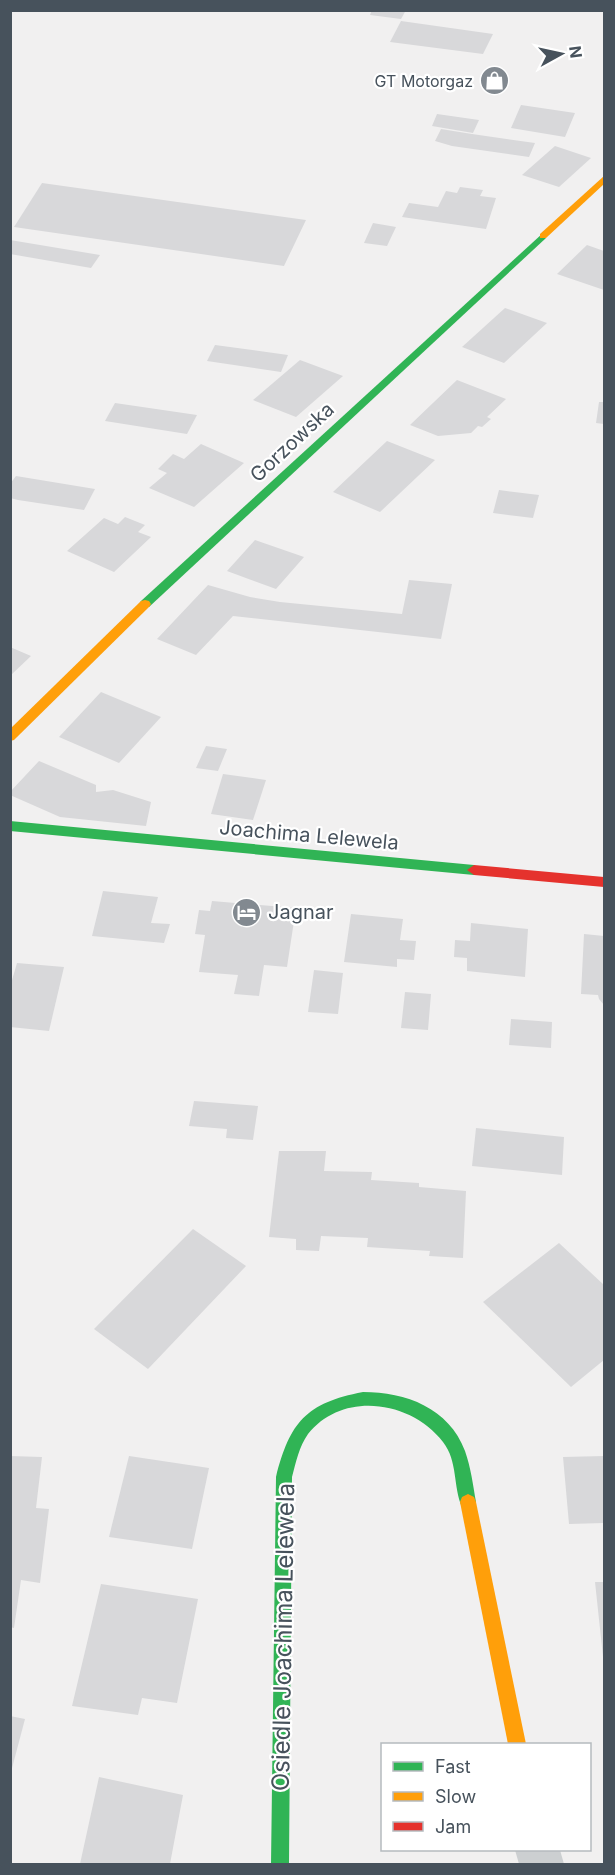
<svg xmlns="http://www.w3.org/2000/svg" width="615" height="1875" viewBox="0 0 615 1875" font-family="Inter,sans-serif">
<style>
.building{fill:#d8d8da}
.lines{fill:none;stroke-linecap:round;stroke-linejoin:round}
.street{fill:#cccfd1;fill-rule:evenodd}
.fast{fill:#30b455;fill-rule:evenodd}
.slow{fill:#ff9f0a;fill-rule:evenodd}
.jam{fill:#e5322d;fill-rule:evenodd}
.labels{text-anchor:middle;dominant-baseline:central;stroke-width:4.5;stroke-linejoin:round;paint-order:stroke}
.far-poi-label{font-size:16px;fill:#47525c;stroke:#fff;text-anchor:end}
.street-label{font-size:20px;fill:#47525c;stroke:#fff}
.poi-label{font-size:20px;fill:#47525c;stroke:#fff;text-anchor:start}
.near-street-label{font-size:24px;fill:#47525c;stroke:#fff}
</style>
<rect width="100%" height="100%" fill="#f1f0f0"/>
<g class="building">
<path d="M372 10H406L401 19 370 15Z"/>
<path d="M401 21 493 34 483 54 390 42Z"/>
<path d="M521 105 575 113 565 137 511 128Z"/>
<path d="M437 114 479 120 473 133 432 126Z"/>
<path d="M441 129 472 134 535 143 529 157 452 146 435 141Z"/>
<path d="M555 146 591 158 559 187 522 175Z"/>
<path d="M42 183 306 220 284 266 14 227Z"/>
<path d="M460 187 483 190 480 196 496 198 486 229 402 217 409 203 438 207 446 191 457 193Z"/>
<path d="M373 223 396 227 387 246 364 243Z"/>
<path d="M10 240 100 255 91 268 10 254Z"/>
<path d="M587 245 604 251V290L557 274Z"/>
<path d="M505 308 547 323 504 363 462 347Z"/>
<path d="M215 345 288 355 281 372 207 361Z"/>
<path d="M300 360 343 376 296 417 253 400Z"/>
<path d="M457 380 506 399 487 417 491 419 482 427 478 426 471 433 438 436 410 425Z"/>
<path d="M599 402H604V424L596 423Z"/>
<path d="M115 403 197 415 187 434 105 421Z"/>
<path d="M387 441 435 460 380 512 333 492Z"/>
<path d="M201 444 244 463 194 507 149 488 167 473 158 469 173 454 184 459Z"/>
<path d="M16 476 95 489 84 510 18 500 10 498V484Z"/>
<path d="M499 490 539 495 533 518 493 513Z"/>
<path d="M125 517 145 525 138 532 151 537 114 572 67 551 104 518 118 524Z"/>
<path d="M255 540 304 557 276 589 227 571Z"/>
<path d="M409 580 452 584 441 639 233 616 196 655 157 639 208 585 250 597 280 602 402 614Z"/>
<path d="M10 647 31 656 10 676Z"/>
<path d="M101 692 161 717 119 763 59 737Z"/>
<path d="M206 746 227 749 218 771 196 768Z"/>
<path d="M39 761 96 785V792L113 790 151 802 146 826 60 817 10 795V792Z"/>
<path d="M223 774 266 780 253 820 211 814Z"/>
<path d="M103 891 158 897 151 923 170 924 164 943 92 936Z"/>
<path d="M212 901 296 908 287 967 264 965 259 996 234 994 238 975 199 972 205 935 195 934 199 910 210 911Z"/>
<path d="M351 914 403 919 400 940 416 941 414 960 397 959V967L344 962Z"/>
<path d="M471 923 528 929 525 977 467 971V958L454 957 455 940 470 941Z"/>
<path d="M584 934 604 936V1005L599 999 598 995 581 994Z"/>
<path d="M17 963 64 967 49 1031 10 1027V987Z"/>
<path d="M314 970 343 973 338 1014 308 1012Z"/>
<path d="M405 992 431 994 428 1030 401 1028Z"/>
<path d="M511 1019 552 1022 551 1048 509 1045Z"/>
<path d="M194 1101 258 1106 253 1140 226 1138 227 1129 189 1126Z"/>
<path d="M476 1128 564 1137 562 1175 472 1166Z"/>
<path d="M279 1151H326L324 1171 372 1172 371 1180 419 1183V1187L466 1191 463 1258 429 1256 430 1251 367 1247 368 1238 321 1236 319 1251 296 1250V1239L269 1237Z"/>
<path d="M193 1229 246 1266 148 1369 94 1329Z"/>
<path d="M559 1243 604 1285V1360L571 1387 483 1302Z"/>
<path d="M10 1456 42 1457 36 1508 49 1509 40 1583 21 1580 14 1628 10 1627Z"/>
<path d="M129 1456 209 1468 192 1549 109 1537Z"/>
<path d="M604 1456V1523L569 1524 563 1457Z"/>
<path d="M595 1582H604V1657H603Z"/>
<path d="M101 1584 198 1599 177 1703 142 1698 138 1715 72 1706Z"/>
<path d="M10 1716 25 1719 11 1772H10Z"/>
<path d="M99 1777 183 1795 170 1864H80Z"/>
</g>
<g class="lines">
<path class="street" d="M515 1850H560L564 1864H519Z"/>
<g class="fast">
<path d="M543 233 546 234V238L149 607H141L139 604 141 601Z"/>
<path d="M10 821 474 865 481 870 474 875 10 831Z"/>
<path d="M363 1392C406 1392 449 1408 465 1451 471 1468 473 1485 476 1502L474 1507 468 1510 462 1507C453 1487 458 1461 443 1442 412 1401 343 1390 308 1434 299 1447 296 1462 292 1477L289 1864H271L276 1477C290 1422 306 1403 363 1392Z"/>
</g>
<g class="slow">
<path d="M604 176V184L546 238H540V234Z"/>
<path d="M145 600 149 601 151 604 149 607 14 740 10 741V729L141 601Z"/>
<path d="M468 1494 474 1497 476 1502 526 1744H508L460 1502 462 1497Z"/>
</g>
<path class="jam" d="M474 865 604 877V887L474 875 467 870Z"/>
</g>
<defs>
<symbol id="shop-disc" viewBox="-11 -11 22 22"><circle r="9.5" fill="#828990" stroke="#fff"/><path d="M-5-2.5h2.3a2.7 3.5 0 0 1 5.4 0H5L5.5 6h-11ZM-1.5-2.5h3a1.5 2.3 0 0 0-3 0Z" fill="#fff"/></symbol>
<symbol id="hotel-disc" viewBox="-11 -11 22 22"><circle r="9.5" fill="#828990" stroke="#fff"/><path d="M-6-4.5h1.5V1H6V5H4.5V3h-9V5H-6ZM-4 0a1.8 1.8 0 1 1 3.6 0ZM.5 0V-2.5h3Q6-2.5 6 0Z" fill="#fff"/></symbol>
</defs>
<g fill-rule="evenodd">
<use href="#shop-disc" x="478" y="64" width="33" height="33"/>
<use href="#hotel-disc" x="230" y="896" width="33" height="33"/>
</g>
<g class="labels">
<g class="far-poi-label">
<text x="473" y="81">GT Motorgaz</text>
</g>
<g class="street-label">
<text transform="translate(292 442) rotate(-43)">Gorzowska</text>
<text transform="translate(309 835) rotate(5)">Joachima Lelewela</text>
</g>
<g class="poi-label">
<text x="268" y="912">Jagnar</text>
</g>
<g class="near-street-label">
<text transform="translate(283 1637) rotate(-89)">Osiedle Joachima Lelewela</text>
</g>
</g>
<rect width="615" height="1875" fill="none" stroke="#47525c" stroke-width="24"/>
<rect x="381" y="1743" width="210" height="108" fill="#ffffff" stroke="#b5babe" stroke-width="1.5"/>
<rect x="393" y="1762" width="30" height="9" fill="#30b455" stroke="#b5babe" stroke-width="1.5"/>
<text x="435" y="1773" font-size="18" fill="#47525c">Fast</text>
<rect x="393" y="1792" width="30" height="9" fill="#ff9f0a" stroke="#b5babe" stroke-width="1.5"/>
<text x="435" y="1803" font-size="18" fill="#47525c">Slow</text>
<rect x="393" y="1822" width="30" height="9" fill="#e5322d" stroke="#b5babe" stroke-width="1.5"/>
<text x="435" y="1833" font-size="18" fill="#47525c">Jam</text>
<g transform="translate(561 54) rotate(82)" stroke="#ffffff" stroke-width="4.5" paint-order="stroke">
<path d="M0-4.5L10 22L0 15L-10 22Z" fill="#47525c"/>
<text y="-9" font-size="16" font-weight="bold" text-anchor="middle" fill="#47525c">N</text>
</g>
</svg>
